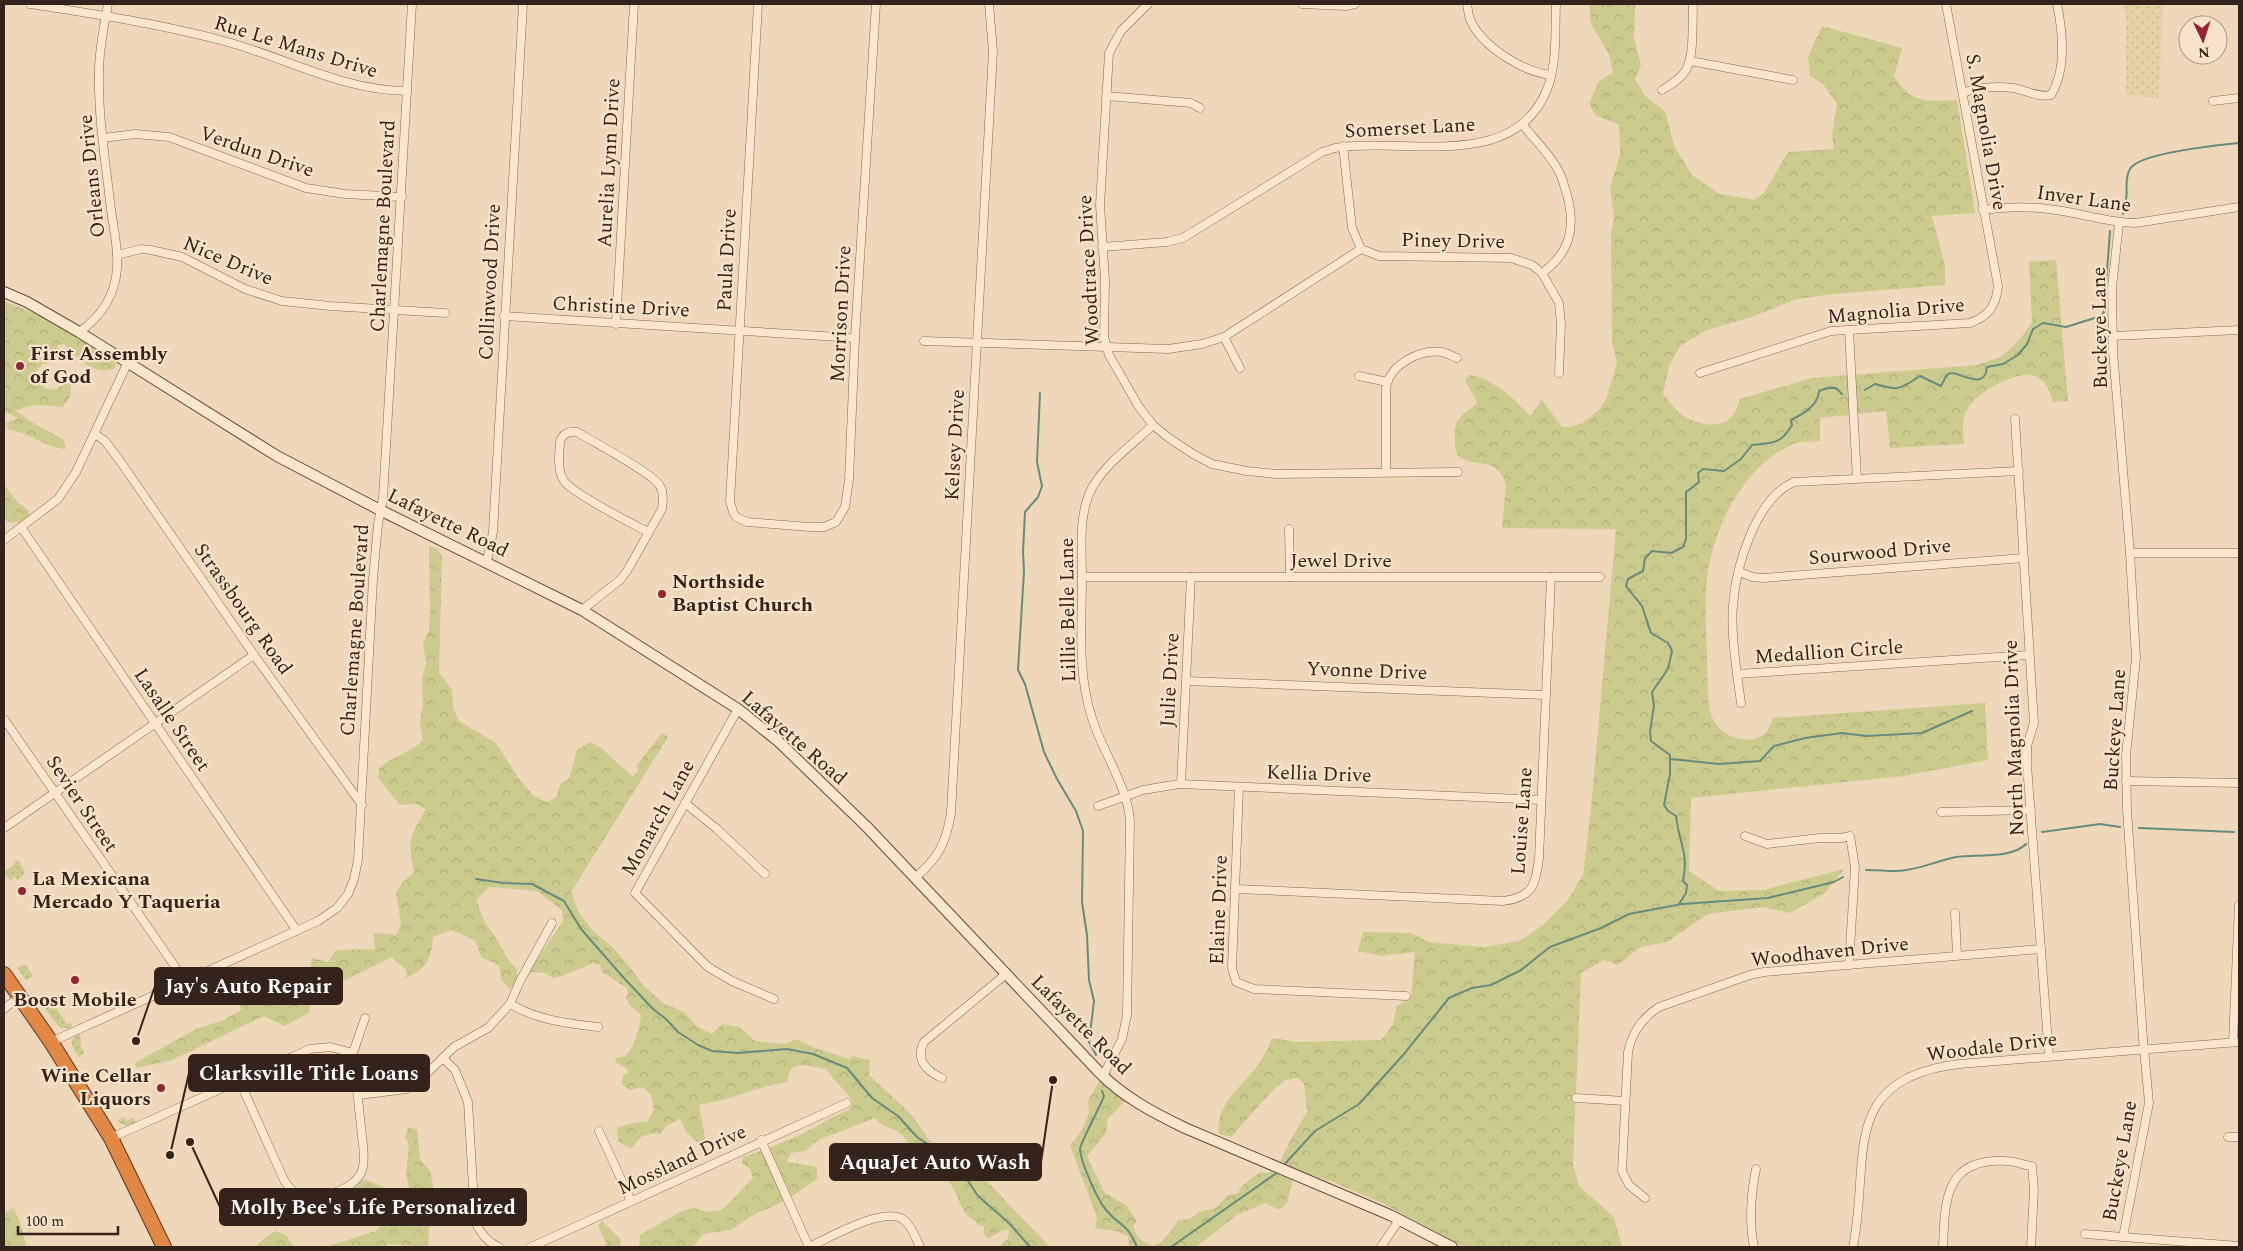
<svg xmlns="http://www.w3.org/2000/svg" width="2243" height="1251" viewBox="0 0 2243 1251" font-family="Spectral,serif">
<style>
.farmland{fill:url(#farmland-dots)}
.grass{fill:url(#grass-dots)}
.forest{fill:url(#forest-crowns)}
.lines{fill:none;stroke-linecap:round;stroke-linejoin:round}
.stream{stroke:#678c7d;stroke-width:2}
.street-casing{stroke:#866754;stroke-width:9}
.secondary-casing{stroke:#674938;stroke-width:12}
.highway-casing{stroke:#533729;stroke-width:16}
.street{stroke:#fae6cd;stroke-width:8}
.secondary{stroke:#fae6cd;stroke-width:10}
.highway{stroke:#e38745;stroke-width:14}
.poi-dot{fill:#962334;stroke:#f6e3ca;stroke-width:2}
.labels{text-anchor:middle;dominant-baseline:central;stroke-width:4.5;stroke-linejoin:round;paint-order:stroke}
.street-label{font-size:20px;fill:#34231a;stroke:#f6e3ca}
.poi-label{font-size:20px;font-weight:bold;fill:#34231a;stroke:#f6e3ca;text-anchor:start}
.leader{fill:none;stroke:#34231a;stroke-width:2}
.callout-dot{fill:#34231a;stroke:#f6e3ca;stroke-width:2}
.callout{fill:#34231a;stroke:#34231a;stroke-width:2}
.callout-label{font-size:21px;text-anchor:middle;font-weight:bold;fill:#fff}
</style>
<defs>
<pattern id="farmland-dots" width="8" height="8" patternUnits="userSpaceOnUse" patternTransform="scale(1.25)"><rect width="8" height="8" fill="#e4d2a7"/><path d="M2 2h.1M6 6h.1" fill="none" stroke="#c4b48f" stroke-width="1.8" stroke-linecap="round"/></pattern>
<pattern id="grass-dots" width="8" height="8" patternUnits="userSpaceOnUse" patternTransform="scale(1.25)"><rect width="8" height="8" fill="#cccb8e"/><path d="M2 2h.1M6 6h.1" fill="none" stroke="#b0ae7a" stroke-width="1.8" stroke-linecap="round"/></pattern>
<pattern id="forest-crowns" width="20" height="18" patternUnits="userSpaceOnUse" patternTransform="scale(1.25)"><rect width="20" height="18" fill="#cccb8e"/><path d="M2 6a3 3 0 1 1 6 0M12 15a3 3 0 1 1 6 0" fill="none" stroke="#b0ae7a"/></pattern>
</defs>
<rect width="100%" height="100%" fill="#efd7ba"/>
<path class="farmland" d="M2123 4H2163L2159 98 2126 95V17Z"/>
<g class="grass">
<path d="M18 860 23 868 24 874 18 880 15 877 10 880 4 872 15 864 14 862Z"/>
<path d="M25 964 33 976 26 980 17 968Z"/>
<path d="M53 1003 67 1024 70 1023 73 1026 70 1028H60L45 1009Z"/>
<path d="M80 1032 81 1047 84 1053 79 1057C72 1048 67 1039 80 1032Z"/>
<path d="M124 1117 126 1121 133 1118 137 1122 126 1126 117 1121Z"/>
</g>
<g class="forest">
<path d="M1589 4H1635L1634 39 1641 65 1635 79 1645 96 1665 111 1675 148 1692 175 1719 194 1754 200 1764 193 1788 152 1834 149 1832 135 1837 104 1823 84 1810 76 1808 57 1822 26 1902 48 1894 76C1913 105 1925 101 1957 100L1975 213 1932 216 1945 266V285L1834 294 1797 299 1752 317 1707 330 1680 346 1669 366 1663 394C1669 400 1674 409 1681 414 1695 425 1723 431 1734 414 1736 410 1738 404 1740 399L1812 378 1977 365 1998 358 2008 351 2021 338 2032 322 2029 262 2056 260 2068 401 2053 402C2051 393 2046 381 2037 377 2017 368 1976 393 1967 410 1961 420 1963 433 1964 444L1890 448 1886 411 1820 418V441C1812 442 1800 441 1793 444 1746 466 1719 517 1709 565 1704 587 1706 629 1707 653 1708 671 1706 701 1712 717 1720 737 1750 748 1766 732 1770 728 1771 723 1773 718L1985 703 1988 760 1904 776 1691 798 1689 871 1719 891 1763 890 1844 869 1825 893 1790 913 1763 907 1708 914 1667 942 1640 947 1618 965 1604 960 1581 973 1573 1165 1579 1186 1614 1217 1622 1247H1464L1382 1203 1331 1181 1295 1170 1287 1203 1279 1210 1265 1203 1237 1215 1196 1247H1129L1128 1236 1116 1231 1095 1228 1097 1217 1070 1146 1082 1130 1089 1113 1088 1101 1099 1081 1125 1101 1108 1119 1106 1133 1087 1156 1104 1192 1126 1205 1137 1221 1133 1226 1138 1238 1152 1246 1159 1244 1165 1238 1179 1220 1190 1219 1199 1212 1216 1208 1228 1195 1237 1194 1242 1186 1260 1172 1269 1173 1281 1160 1290 1141 1307 1112 1304 1084 1298 1078 1285 1080 1272 1091 1231 1137 1219 1134C1215 1101 1246 1085 1262 1059 1266 1053 1269 1045 1272 1038L1297 1042 1381 1040 1392 1026 1397 1006 1411 997 1415 952 1381 956 1358 951 1363 932 1411 933 1429 942 1484 947 1520 941 1543 925 1567 901 1583 875 1591 808 1616 529 1502 528 1506 484C1496 454 1472 469 1459 456 1455 452 1455 446 1455 441 1453 420 1460 416 1477 404 1475 394 1468 389 1465 379L1471 375C1492 378 1516 400 1530 416L1542 400 1562 427H1570L1582 423 1599 410 1607 397 1617 362 1612 342 1611 234 1614 216 1610 189 1620 154 1619 125 1595 115 1589 103 1599 81 1613 73 1609 54 1591 24Z"/>
<path d="M4 301 48 319 116 360 115 368C95 378 77 357 64 344L58 345V361L43 364 28 379 43 383 45 389 56 390 67 380 71 385 70 397 63 407C46 405 31 403 16 411L33 423 63 439 66 449C46 448 30 432 9 430L6 423 18 418 4 411Z"/>
<path d="M4 484 18 503 28 510 29 515 24 523 8 522 4 518Z"/>
<path d="M429 546 438 549 442 557 439 672 452 690 453 708 459 721 496 743 519 779 533 795 547 802 556 797 561 783 569 779 577 750 590 742 600 747 632 776 638 772 637 765 662 733 668 737 571 892 579 913 595 933 611 946 630 967 642 984 663 1003 684 1012 698 1027 712 1034 722 1024 739 1027 755 1041 785 1044 796 1039 815 1048 849 1059 853 1056 870 1060 869 1075 912 1115 929 1140 939 1149 955 1148 1050 1247H999L1008 1238 1009 1229 1001 1231 988 1239 984 1234V1226L978 1225C975 1219 971 1220 967 1215 960 1207 957 1192 949 1182 941 1171 930 1166 920 1157 913 1151 909 1143 903 1136 895 1127 883 1129 875 1118L818 1140 805 1151 791 1153 787 1162 817 1167V1179L785 1201 755 1214 731 1230 703 1234 693 1247H639L640 1235 682 1211 694 1208 707 1212 722 1210 753 1178 750 1169 742 1163 743 1157C773 1147 803 1135 829 1119 834 1116 841 1114 847 1111 850 1109 852 1105 853 1102 845 1089 834 1082 827 1069 810 1068 788 1056 788 1082 757 1086 730 1101 699 1105L705 1139 698 1143 686 1132 680 1119 666 1126 661 1134C644 1132 640 1137 631 1149L618 1141 617 1127C627 1126 637 1121 647 1122L654 1110 651 1095 643 1087 629 1090 622 1084 623 1075 629 1072 625 1067 615 1062 616 1058 626 1056C636 1043 639 1030 641 1015L629 1005 626 997 628 993 627 988 602 972 600 965 593 963 565 975 554 978 545 973 529 972 563 921 562 910 537 891 489 887 477 899C482 924 490 926 501 947 506 956 509 962 517 969V981L510 989 501 980 500 966 481 957 475 940 451 930 433 937C431 959 427 969 406 978L407 971 392 957 311 997 309 1013 284 1026 264 1016 172 1060 136 1068 135 1063 196 1029 224 1020 241 1010 240 1001 244 990 276 992 283 980H299L310 969 312 958 328 962 336 950 375 949 373 933 396 935 401 924 396 892 403 882 414 872C407 840 410 837 426 809L416 804 400 805 378 778 379 768C393 756 409 754 423 740L420 722 423 704 422 679 426 662 423 644 429 630 430 614Z"/>
<path d="M408 1128 417 1129 420 1159 430 1171 435 1193 447 1202 430 1210 428 1247 388 1244 384 1247H326L376 1231 389 1217C381 1201 370 1195 354 1189L363 1179C379 1183 392 1195 410 1193L406 1173 409 1146 405 1137Z"/>
<path d="M13 1208 19 1219 27 1247H4V1214Z"/>
<path d="M602 1221 621 1240 620 1247H602L607 1244 598 1226Z"/>
<path d="M276 1231 286 1235 294 1247H256L267 1236Z"/>
</g>
<g class="lines">
<g class="stream">
<path d="M2123 214C2124 209 2126 204 2126 199 2128 189 2124 179 2130 169 2139 153 2219 145 2239 143"/>
<path d="M1865 390 1875 384C1900 391 1898 390 1920 376L1941 386C1943 383 1944 378 1947 375 1954 366 1985 395 1987 367L2003 364 2018 355 2027 344 2033 329 2043 323 2066 327 2101 316 2104 312 2110 231"/>
<path d="M1040 393 1037 462 1042 486 1038 497 1025 512 1023 552 1024 571 1018 670 1025 684 1044 752 1057 779 1076 811 1083 831 1082 902 1087 935 1089 980 1094 1001 1089 1042 1096 1055"/>
<path d="M1671 759 1719 764 1760 761 1774 746 1805 738 1842 733 1866 736 1922 733 1972 711"/>
<path d="M2139 828 2234 832"/>
<path d="M2042 832 2100 824 2120 827"/>
<path d="M1866 870C1876 870 1886 871 1896 871 1917 871 1936 861 1956 857 1975 854 2012 859 2026 844"/>
<path d="M476 879 503 883 532 884 564 901 581 929 623 977 653 1009 666 1019 678 1032 698 1045 712 1051 738 1053 787 1049 813 1054 847 1068 872 1098 898 1116 917 1137 951 1159 962 1172 978 1196 1010 1224 1030 1247"/>
<path d="M1679 904 1686 893 1687 885 1683 881C1689 853 1679 843 1676 816L1668 811 1664 805 1670 774V755L1651 741 1650 731 1654 706 1652 692 1668 669 1672 651 1668 643 1651 633 1642 606 1626 586 1628 579 1643 571 1645 558 1652 551 1671 553 1683 547 1686 539V492L1699 482 1698 473 1703 469 1724 471 1741 459 1752 445C1773 443 1781 444 1792 425L1791 420C1803 414 1818 406 1819 391L1827 388H1836L1842 394"/>
<path d="M1102 1091 1104 1096C1101 1105 1080 1144 1080 1149 1081 1163 1097 1199 1106 1210 1120 1227 1127 1222 1137 1247"/>
<path d="M1283 1166 1315 1131 1359 1104 1404 1054 1449 998 1472 988 1491 985 1521 970 1550 947 1601 928 1629 914 1682 904 1768 898 1834 882 1843 877"/>
<path d="M1171 1247 1278 1172"/>
</g>
<defs>
<g id="street">
<path d="M30 4C95 14 161 24 224 41 284 57 344 91 407 91"/>
<path d="M758 4 730 501 733 512 736 517 747 522 810 527H824L836 522 845 507 849 480 855 338 876 4"/>
<path d="M1148 4 1121 31 1109 53 1100 205 1105 280 1104 337 1109 355 1139 407 1153 425 1169 438 1193 454 1212 464 1247 471 1276 474 1458 472"/>
<path d="M1302 4 1346 6 1355 4"/>
<path d="M1467 4C1468 9 1468 14 1470 19 1481 46 1523 72 1551 75"/>
<path d="M1690 61 1793 80"/>
<path d="M1662 90C1670 85 1678 81 1684 73 1695 60 1692 22 1693 4"/>
<path d="M1963 93C1977 87 1997 86 2013 88 2026 90 2038 98 2051 95 2067 69 2063 33 2057 4"/>
<path d="M1106 96 1191 103 1200 108"/>
<path d="M2213 101 2239 98"/>
<path d="M1522 124C1534 139 1549 153 1558 170 1563 178 1564 186 1567 195 1576 228 1570 253 1542 273"/>
<path d="M103 138 135 134 169 137 306 188 345 194 402 197"/>
<path d="M1343 146 1352 228 1361 249 1379 256 1511 258 1532 265 1542 273 1559 303 1561 324 1559 373"/>
<path d="M1983 210C2013 205 2044 207 2073 213 2094 217 2114 223 2135 223L2239 207"/>
<path d="M2119 223 2112 288 2113 352 2130 553 2136 658 2126 755 2127 810 2143 1039 2149 1103 2123 1237"/>
<path d="M1102 247 1167 242 1183 238 1322 152 1335 148C1405 136 1518 175 1549 84 1557 59 1555 29 1556 4"/>
<path d="M117 255 141 249 151 250 182 257 245 289 282 301 330 306 445 313"/>
<path d="M504 316 855 338"/>
<path d="M616 324 634 4"/>
<path d="M1849 330 1857 479"/>
<path d="M79 332C101 317 115 295 117 269 119 247 112 223 110 201 105 158 98 115 99 72 99 49 104 26 108 4"/>
<path d="M2113 336 2239 330"/>
<path d="M1224 337 1240 368"/>
<path d="M924 341 1168 349 1202 344 1224 337 1361 249"/>
<path d="M1700 373 1831 331 1970 323C1989 316 1996 306 1998 286L1946 4"/>
<path d="M1359 376 1387 382"/>
<path d="M2015 419 2034 723 2027 746V765L2049 1056"/>
<path d="M95 434 105 441 120 461 254 655 362 805"/>
<path d="M2019 471 1794 482C1756 498 1736 566 1733 605 1731 627 1734 652 1737 674L2029 655"/>
<path d="M1386 472V388C1390 364 1420 349 1442 352 1447 353 1452 356 1457 358"/>
<path d="M21 527 297 931"/>
<path d="M1289 529 1290 577"/>
<path d="M4 540 58 499 76 472 128 362"/>
<path d="M2130 553H2239"/>
<path d="M487 561 493 532 523 4"/>
<path d="M1740 572 1752 577 1763 578 2024 558"/>
<path d="M1082 577H1600"/>
<path d="M582 610 620 580 627 571 662 509C663 501 664 493 660 486 653 473 593 442 577 432 569 431 561 434 560 443 559 455 557 470 564 481 573 494 631 523 648 532"/>
<path d="M1737 674 1741 703"/>
<path d="M1186 681 1546 695"/>
<path d="M738 709 635 893 708 967 732 981 774 999"/>
<path d="M4 719 185 981"/>
<path d="M2126 781 2239 783"/>
<path d="M1181 784 1191 577"/>
<path d="M1239 787 1232 968 1236 982 1254 989 1406 996"/>
<path d="M685 803 717 829 765 874"/>
<path d="M1098 806 1143 790 1179 784 1541 800"/>
<path d="M1941 812 2031 810"/>
<path d="M4 828 254 655"/>
<path d="M1745 836 1767 844 1820 838H1841L1850 836 1855 867 1849 965"/>
<path d="M916 877C939 857 946 843 951 813L993 51 989 4"/>
<path d="M1236 889 1503 901C1533 897 1535 886 1539 858L1551 577"/>
<path d="M1955 913 1957 955"/>
<path d="M510 1004C540 1021 565 1023 598 1027"/>
<path d="M4 1009 19 997"/>
<path d="M51 1042 318 921 337 908 348 894 354 879 358 860 373 579 378 524 383 498 412 4"/>
<path d="M2233 1042 2239 905"/>
<path d="M353 1053 365 1018"/>
<path d="M443 1058 455 1070 468 1102 475 1221C480 1233 487 1242 499 1247"/>
<path d="M1103 1076 1122 1039 1127 1015 1130 821C1128 787 1102 751 1092 718 1077 673 1082 624 1082 578 1082 550 1078 514 1092 488 1104 465 1134 443 1153 425"/>
<path d="M942 1078C926 1071 915 1059 924 1042L1006 974"/>
<path d="M239 1080 284 1180C289 1187 293 1193 301 1195 319 1201 352 1190 361 1173 365 1165 364 1154 363 1145L353 1053"/>
<path d="M359 1095 407 1089 417 1083 454 1047 488 1028 510 1004 520 981 552 923"/>
<path d="M1576 1098 1625 1101"/>
<path d="M599 1131 631 1201"/>
<path d="M2228 1137H2239"/>
<path d="M111 1138 310 1049 330 1047 353 1053"/>
<path d="M761 1140 809 1247"/>
<path d="M1645 1198 1629 1185 1622 1171 1628 1052C1632 1032 1642 1018 1659 1007L1750 975 1764 972 2041 949"/>
<path d="M2085 1234 2239 1246"/>
<path d="M531 1247 847 1103"/>
<path d="M809 1247C829 1238 884 1205 904 1220 912 1226 916 1239 920 1247"/>
<path d="M1381 1247 1399 1220"/>
<path d="M1754 1247C1749 1222 1751 1194 1756 1169"/>
<path d="M1853 1247C1871 1158 1837 1080 1959 1064L2239 1042"/>
<path d="M1943 1247C1945 1201 1944 1158 2006 1161 2015 1161 2023 1165 2032 1166L2034 1190 2031 1247"/>
</g>
<path id="secondary" d="M4 292 27 302 79 332 277 456 380 510 582 610 738 709 778 741 866 826 1099 1072C1123 1097 1154 1113 1185 1128L1390 1215 1452 1247"/>
<path id="highway" d="M4 974 51 1042 111 1138 164 1247"/>
</defs>
<use href="#street" class="street-casing"/>
<use href="#secondary" class="secondary-casing"/>
<use href="#highway" class="highway-casing"/>
<use href="#street" class="street"/>
<use href="#secondary" class="secondary"/>
<use href="#highway" class="highway"/>
</g>
<g class="poi-dot">
<circle cx="20" cy="366" r="5"/>
<circle cx="662" cy="594" r="5"/>
<circle cx="22" cy="891" r="5"/>
<circle cx="75" cy="980" r="5"/>
<circle cx="161" cy="1088" r="5"/>
</g>
<g class="labels">
<g class="street-label">
<text transform="translate(296 47) rotate(17)">Rue Le Mans Drive</text>
<text transform="translate(1410 128) rotate(-3)">Somerset Lane</text>
<text transform="translate(1986 132) rotate(80)">S. Magnolia Drive</text>
<text transform="translate(257 152) rotate(19)">Verdun Drive</text>
<text transform="translate(609 163) rotate(-87)">Aurelia Lynn Drive</text>
<text transform="translate(92 176) rotate(-96)">Orleans Drive</text>
<text transform="translate(2084 199) rotate(8)">Inver Lane</text>
<text transform="translate(383 226) rotate(-87)">Charlemagne Boulevard</text>
<text transform="translate(1453 241) rotate(1)">Piney Drive</text>
<text transform="translate(727 260) rotate(-87)">Paula Drive</text>
<text transform="translate(228 261) rotate(23)">Nice Drive</text>
<text transform="translate(1089 270) rotate(-93)">Woodtrace Drive</text>
<text transform="translate(490 282) rotate(-87)">Collinwood Drive</text>
<text transform="translate(621 307) rotate(3)">Christine Drive</text>
<text transform="translate(1896 311) rotate(-5)">Magnolia Drive</text>
<text transform="translate(841 314) rotate(-87)">Morrison Drive</text>
<text transform="translate(2100 328) rotate(-91)">Buckeye Lane</text>
<text transform="translate(955 445) rotate(-87)">Kelsey Drive</text>
<text transform="translate(448 523) rotate(26)">Lafayette Road</text>
<text transform="translate(1880 552) rotate(-5)">Sourwood Drive</text>
<text x="1341" y="561">Jewel Drive</text>
<text transform="translate(243 609) rotate(55)">Strassbourg Road</text>
<text transform="translate(1068 610) rotate(-91)">Lillie Belle Lane</text>
<text transform="translate(355 630) rotate(-86)">Charlemagne Boulevard</text>
<text transform="translate(1829 652) rotate(-4)">Medallion Circle</text>
<text transform="translate(1367 671) rotate(2)">Yvonne Drive</text>
<text transform="translate(1170 680) rotate(-87)">Julie Drive</text>
<text transform="translate(172 720) rotate(56)">Lasalle Street</text>
<text transform="translate(2115 730) rotate(-86)">Buckeye Lane</text>
<text transform="translate(794 738) rotate(41)">Lafayette Road</text>
<text transform="translate(2014 738) rotate(-92)">North Magnolia Drive</text>
<text transform="translate(1319 774) rotate(2)">Kellia Drive</text>
<text transform="translate(82 804) rotate(56)">Sevier Street</text>
<text transform="translate(658 818) rotate(-61)">Monarch Lane</text>
<text transform="translate(1522 821) rotate(-86)">Louise Lane</text>
<text transform="translate(1219 910) rotate(-88)">Elaine Drive</text>
<text transform="translate(1830 952) rotate(-6)">Woodhaven Drive</text>
<text transform="translate(1081 1025) rotate(45)">Lafayette Road</text>
<text transform="translate(1992 1047) rotate(-7)">Woodale Drive</text>
<text transform="translate(682 1160) rotate(-25)">Mossland Drive</text>
<text transform="translate(2120 1161) rotate(-80)">Buckeye Lane</text>
</g>
<g class="poi-label">
<text x="30" y="354">First Assembly<tspan x="30" dy="23">of God</tspan></text>
<text x="672" y="582">Northside<tspan x="672" dy="23">Baptist Church</tspan></text>
<text x="32" y="879">La Mexicana<tspan x="32" dy="23">Mercado Y Taqueria</tspan></text>
<text x="75" y="1000" text-anchor="middle">Boost Mobile</text>
<text x="151" y="1076" text-anchor="end">Wine Cellar<tspan x="151" dy="23">Liquors</tspan></text>
</g>
</g>
<path class="leader" d="M136 1041L155 986M170 1155L189 1073M1053 1080L1041 1162M190 1142L220 1207"/>
<g class="callout-dot">
<circle cx="136" cy="1041" r="5"/>
<circle cx="170" cy="1155" r="5"/>
<circle cx="1053" cy="1080" r="5"/>
<circle cx="190" cy="1142" r="5"/>
</g>
<g class="callout">
<rect x="155" y="968" width="187" height="36" rx="5"/>
<rect x="189" y="1055" width="240" height="36" rx="5"/>
<rect x="830" y="1144" width="211" height="36" rx="5"/>
<rect x="220" y="1189" width="306" height="36" rx="5"/>
</g>
<g class="callout-label">
<text x="248" y="993">Jay's Auto Repair</text>
<text x="309" y="1080">Clarksville Title Loans</text>
<text x="935" y="1169">AquaJet Auto Wash</text>
<text x="373" y="1214">Molly Bee's Life Personalized</text>
</g>
<rect width="2243" height="1251" fill="none" stroke="#34231a" stroke-width="10"/>
<g transform="translate(2203 40) rotate(176)"><circle r="24" fill="#f6e3ca" stroke="#a89684"/>
<path d="M0-4L9 19L0 12L-9 19Z" fill="#962334"/>
<text y="-8" font-size="14" font-weight="bold" text-anchor="middle" fill="#34231a">N</text>
</g>
<path d="M18 1226v8h100v-8" fill="none" stroke="#34231a" stroke-width="2.5"/>
<text x="25" y="1226" font-size="15" fill="#34231a" stroke="#f6e3ca" stroke-width="4" paint-order="stroke">100 m</text>
</svg>
